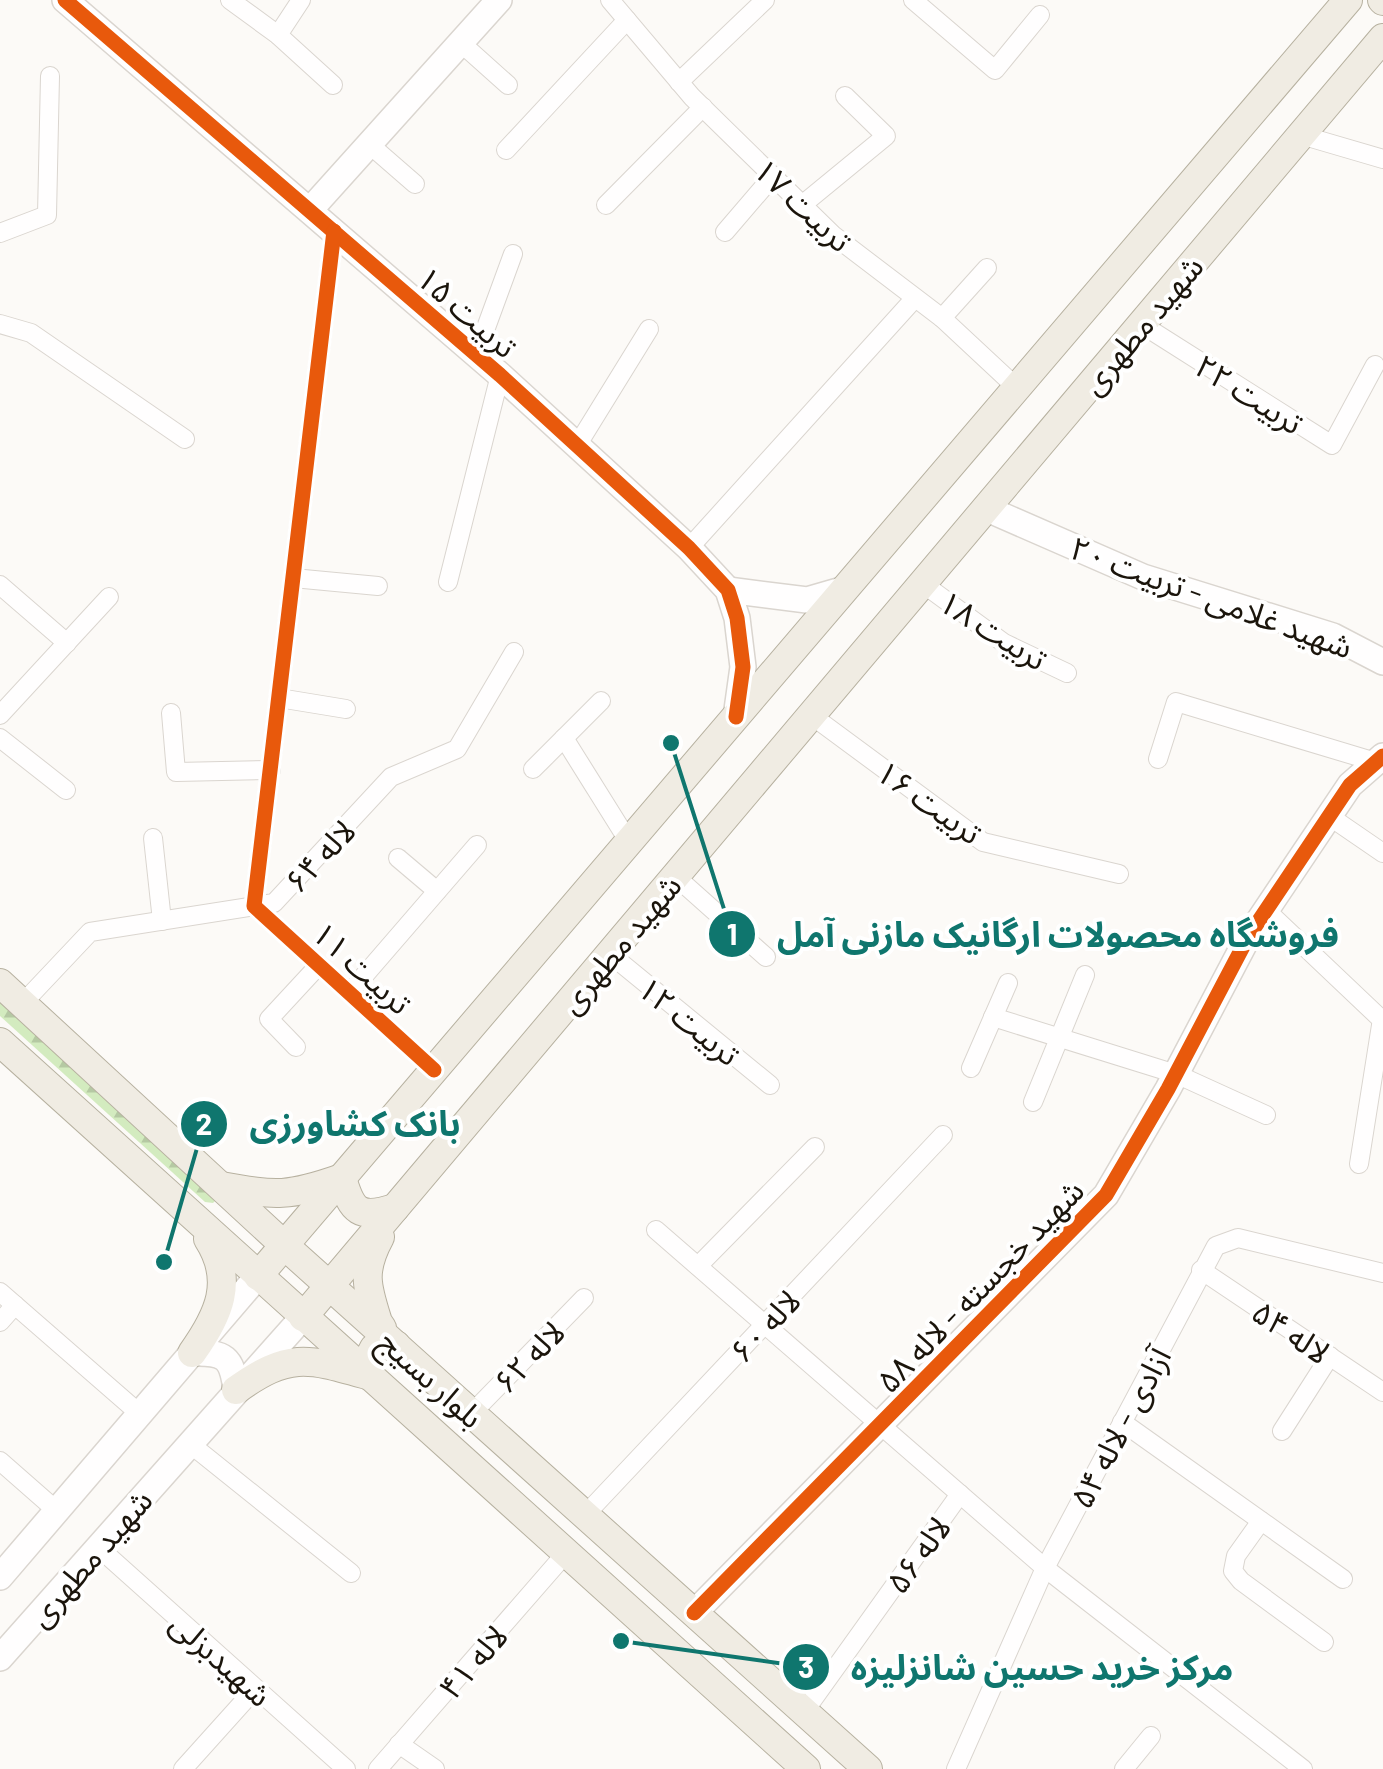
<svg xmlns="http://www.w3.org/2000/svg" width="1383" height="1769" viewBox="0 0 1383 1769" font-family="Barlow,'Noto Sans Arabic',sans-serif">
<style>
.forest{fill:url(#forest-firs)}
.lines{fill:none;stroke-linecap:round;stroke-linejoin:round}
.street-casing{stroke:#dad5cf;stroke-width:20}
.secondary-casing{stroke:#dad5cf;stroke-width:28}
.primary-casing{stroke:#b7b1a0;stroke-width:30}
.street{stroke:#fffefe;stroke-width:18}
.secondary{stroke:#fffefe;stroke-width:25}
.primary{stroke:#f0ece3;stroke-width:28}
.cycleway-casing{stroke:#fff;stroke-width:21}
.cycleway{stroke:#e8590c;stroke-width:15}
.labels{text-anchor:middle;dominant-baseline:central;stroke-width:8;stroke-linejoin:round;paint-order:stroke}
.street-label{font-size:32px;fill:#1b150c;stroke:#fff}
.leader{fill:none;stroke:#0f766e;stroke-width:4}
.callout-dot{fill:#0f766e;stroke:#fff;stroke-width:4}
.mark-label{font-size:30px;text-anchor:middle;font-weight:bold;fill:#fff}
.callout-label{font-size:35px;text-anchor:middle;font-weight:bold;fill:#0f766e;stroke:#fff;stroke-width:8;stroke-linejoin:round;paint-order:stroke}
</style>
<defs>
<pattern id="forest-firs" width="22" height="20" patternUnits="userSpaceOnUse" patternTransform="scale(2.5)"><rect width="22" height="20" fill="#d3ebbf"/><path d="M5 1l3.5 6h-7zM16 11l3.5 6h-7z" fill="#b5c9a3"/></pattern>
</defs>
<rect width="100%" height="100%" fill="#fcfaf7"/>
<path class="forest" d="M0 997 217 1199 213 1203 205 1202 0 1016Z"/>
<g class="lines">
<defs>
<g id="street">
<path d="M230 0 278 35 333 85"/>
<path d="M610 0 692 97 833 235 942 318 1017 388"/>
<path d="M913 0 995 70 1040 15"/>
<path d="M278 35 301 0"/>
<path d="M461 43 508 85"/>
<path d="M679 82 765 0"/>
<path d="M1301 135 1383 159"/>
<path d="M369 144 415 184"/>
<path d="M506 150 627 20"/>
<path d="M606 205 703 107"/>
<path d="M802 205 886 136 845 96"/>
<path d="M334 231 254 906 434 1070"/>
<path d="M725 232 773 176"/>
<path d="M0 233 47 215 50 76"/>
<path d="M942 318 987 268"/>
<path d="M0 324 31 333 185 439"/>
<path d="M1141 324 1332 445 1375 365"/>
<path d="M476 355 513 254"/>
<path d="M578 444 649 329"/>
<path d="M689 548 915 298"/>
<path d="M293 578 378 586"/>
<path d="M448 582 500 375"/>
<path d="M922 583 1004 643 1067 673"/>
<path d="M0 585 67 643"/>
<path d="M279 698 346 709"/>
<path d="M171 713 176 772 271 770"/>
<path d="M0 715 109 597"/>
<path d="M811 715 983 842 1119 874"/>
<path d="M0 738 66 790"/>
<path d="M564 738 629 842"/>
<path d="M1158 759 1176 702 1376 762"/>
<path d="M533 769 601 701"/>
<path d="M1329 816 1383 853"/>
<path d="M153 838 162 921"/>
<path d="M398 858 437 891"/>
<path d="M675 876 766 957"/>
<path d="M1266 910 1383 1021"/>
<path d="M610 954 770 1085"/>
<path d="M350 992 477 845"/>
<path d="M22 1004 90 932 274 903 391 777 457 749 514 652"/>
<path d="M993 1017 1176 1074 1266 1115"/>
<path d="M296 1047 269 1019 319 965"/>
<path d="M971 1068 1008 983"/>
<path d="M1033 1102 1085 975"/>
<path d="M1359 1164 1382 1019"/>
<path d="M656 1230 1045 1568 1303 1769"/>
<path d="M698 1266 815 1147"/>
<path d="M1201 1270 1383 1392"/>
<path d="M0 1292 140 1414"/>
<path d="M0 1322 15 1305"/>
<path d="M472 1413 584 1298"/>
<path d="M1122 1422 1343 1579"/>
<path d="M1282 1431 1330 1356"/>
<path d="M189 1443 351 1573"/>
<path d="M0 1461 57 1511"/>
<path d="M585 1515 943 1135"/>
<path d="M1261 1521 1236 1556 1233 1571 1241 1581 1324 1642"/>
<path d="M98 1547 346 1769"/>
<path d="M804 1712 960 1494"/>
<path d="M399 1744 435 1769"/>
<path d="M183 1769 255 1689"/>
<path d="M378 1769 566 1553"/>
<path d="M956 1769 1045 1568 1216 1246 1238 1238 1383 1273"/>
<path d="M1124 1769 1151 1736"/>
</g>
<g id="secondary">
<path d="M65 0 500 375 689 548 728 590 737 618 743 667 736 717"/>
<path d="M310 210 499 0"/>
<path d="M985 508 1143 577 1333 636 1383 662"/>
<path d="M728 590 807 600 845 589"/>
<path d="M192 1353C225 1352 232 1357 236 1390"/>
<path d="M0 1577 258 1276"/>
<path d="M694 1613 1106 1195 1168 1089 1248 937 1350 785 1383 756"/>
<path d="M0 1658 303 1317"/>
</g>
<g id="primary">
<path d="M1382 0 1383 1"/>
<path d="M0 983 284 1245 868 1769"/>
<path d="M0 1042 806 1769"/>
<path d="M221 1186C277 1196 288 1197 342 1178 352 1212 359 1219 395 1208"/>
<path d="M380 1237C361 1272 367 1287 378 1322L382 1328"/>
<path d="M258 1276 1348 0"/>
<path d="M303 1317 1383 38"/>
<path d="M192 1353C219 1315 235 1281 208 1239"/>
<path d="M236 1390C289 1352 307 1358 367 1375L365 1365 374 1348 396 1345"/>
</g>
</defs>
<use href="#street" class="street-casing"/>
<use href="#secondary" class="secondary-casing"/>
<use href="#primary" class="primary-casing"/>
<use href="#street" class="street"/>
<use href="#secondary" class="secondary"/>
<use href="#primary" class="primary"/>
<defs>
<g id="cycleway">
<path d="M65 0 500 375 689 548 728 590 737 618 743 667 736 717"/>
<path d="M334 231 254 906 434 1070"/>
<path d="M694 1613 1106 1195 1168 1089 1248 937 1350 785 1383 756"/>
</g>
</defs>
<use href="#cycleway" class="cycleway-casing"/>
<use href="#cycleway" class="cycleway"/>
</g>
<g class="labels">
<g class="street-label">
<text transform="translate(804 204) rotate(43)">تربیت ۱۷</text>
<text transform="translate(468 311) rotate(41)">تربیت ۱۵</text>
<text transform="translate(1141 324) rotate(-50)">شهید مطهری</text>
<text transform="translate(1250 393) rotate(32)">تربیت ۲۲</text>
<text transform="translate(1212 596) rotate(20)">شهید غلامی - تربیت ۲۰</text>
<text transform="translate(994 629) rotate(32)">تربیت ۱۸</text>
<text transform="translate(930 801) rotate(35)">تربیت ۱۶</text>
<text transform="translate(319 855) rotate(-47)">لاله ۶۴</text>
<text transform="translate(619 943) rotate(-50)">شهید مطهری</text>
<text transform="translate(363 967) rotate(42)">تربیت ۱۱</text>
<text transform="translate(690 1020) rotate(39)">تربیت ۱۲</text>
<text transform="translate(979 1285) rotate(-46)">شهید خجسته - لاله ۵۸</text>
<text transform="translate(764 1325) rotate(-47)">لاله ۶۰</text>
<text transform="translate(1292 1331) rotate(34)">لاله ۵۴</text>
<text transform="translate(528 1356) rotate(-46)">لاله ۶۲</text>
<text transform="translate(432 1378) rotate(42)">بلوار بسیج</text>
<text transform="translate(1119 1427) rotate(-62)">آزادی - لاله ۵۴</text>
<text transform="translate(917 1554) rotate(-54)">لاله ۵۶</text>
<text transform="translate(89 1557) rotate(-49)">شهید مطهری</text>
<text transform="translate(222 1658) rotate(42)">شهیدبزلی</text>
<text transform="translate(472 1661) rotate(-49)">لاله ۴۱</text>
</g>
</g>
<path class="leader" d="M671 743L732 934M164 1262L204 1124M621 1641L806 1667"/>
<g class="callout-dot">
<circle cx="671" cy="743" r="10"/>
<circle cx="164" cy="1262" r="10"/>
<circle cx="621" cy="1641" r="10"/>
<circle cx="732" cy="934" r="25"/>
<circle cx="204" cy="1124" r="25"/>
<circle cx="806" cy="1667" r="25"/>
</g>
<g class="mark-label">
<text x="732" y="945">1</text>
<text x="204" y="1135">2</text>
<text x="806" y="1678">3</text>
</g>
<g class="callout-label">
<text x="1058" y="947">فروشگاه محصولات ارگانیک مازنی آمل</text>
<text x="355" y="1136">بانک کشاورزی</text>
<text x="1042" y="1680">مرکز خرید حسین شانزلیزه</text>
</g>
</svg>
